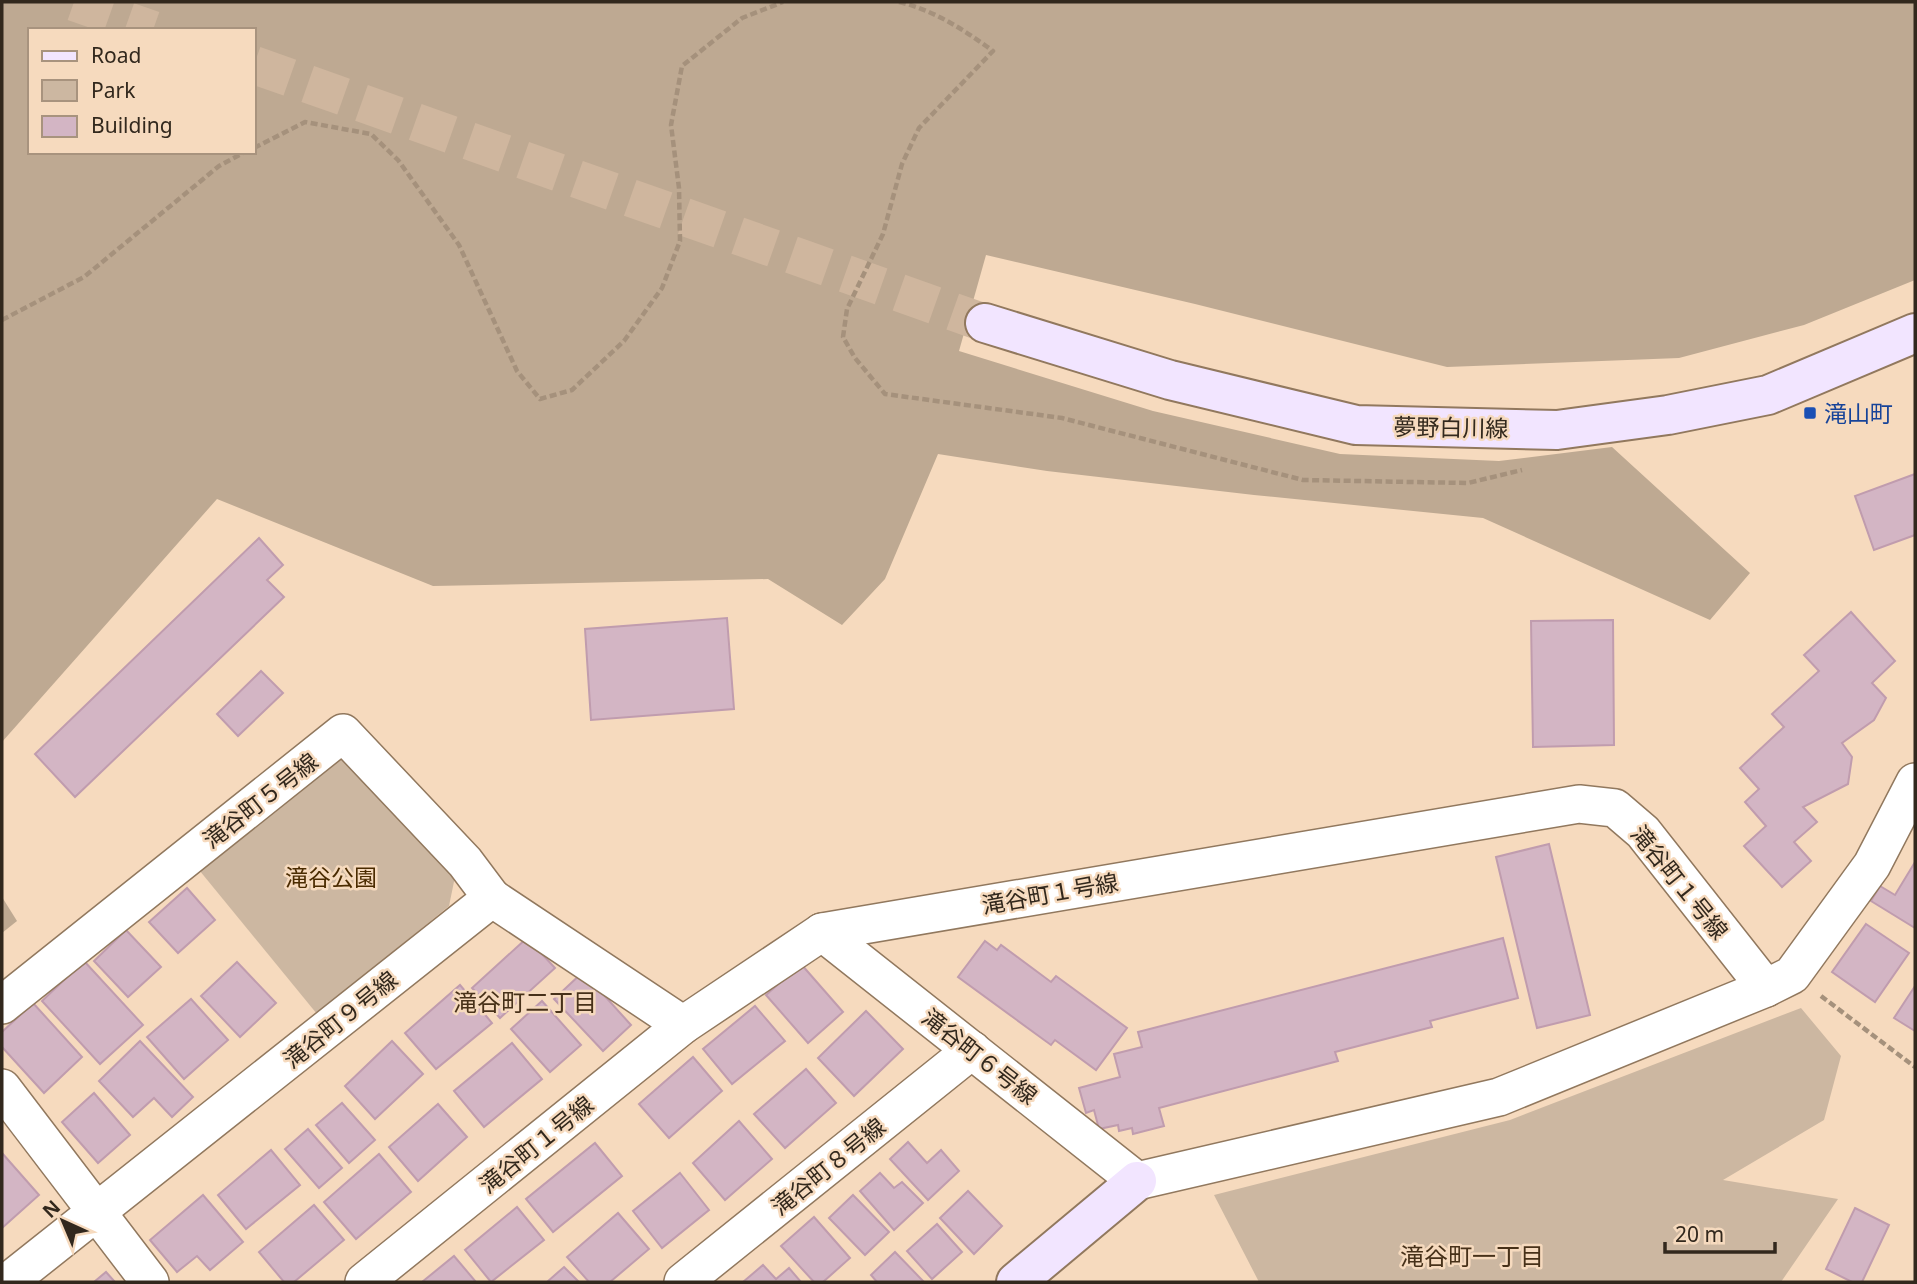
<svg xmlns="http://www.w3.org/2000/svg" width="1917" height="1284" viewBox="0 0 1917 1284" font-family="'Noto Sans','Noto Sans JP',sans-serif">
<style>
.green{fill:#ccb7a1}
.forest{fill:#bea992;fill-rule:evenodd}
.building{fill:#d3b5c4;stroke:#c09cae;stroke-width:2}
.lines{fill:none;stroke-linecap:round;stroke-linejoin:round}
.secondary-tunnel{stroke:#cfb69e;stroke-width:38;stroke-dasharray:38 19;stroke-linecap:butt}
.street-casing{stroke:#91785e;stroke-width:40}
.secondary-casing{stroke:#91785e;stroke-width:42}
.path{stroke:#a5917c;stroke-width:4.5;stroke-dasharray:7 3.5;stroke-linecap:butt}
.street{stroke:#fff;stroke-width:37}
.secondary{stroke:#f2e5ff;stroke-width:38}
.transit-dot{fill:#1a4fb4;stroke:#f6dabe;stroke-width:2.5}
.labels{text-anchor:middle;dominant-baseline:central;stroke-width:5;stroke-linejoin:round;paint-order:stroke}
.transit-label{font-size:23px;fill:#164399;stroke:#f6dabe;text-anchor:start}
.street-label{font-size:23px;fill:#32281d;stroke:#f6dabe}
.park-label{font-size:23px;fill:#4a2b00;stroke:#f6dabe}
.neighbourhood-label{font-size:24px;fill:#473119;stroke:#f6dabe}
</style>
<rect width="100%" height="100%" fill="#f6dabe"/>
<g class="green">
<path d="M355 759 457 867 449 906 317 1014 195 865 325 760Z"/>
<path d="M1801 1008 1841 1056 1824 1120 1723 1180 1838 1199 1781 1282H1259L1214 1195 1510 1120Z"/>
</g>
<g class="forest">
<path d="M2 2H1915V280L1804 325 1679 358 1447 367 1195 304 986 255 959 351 1153 411 1340 454 1499 461 1612 447 1750 573 1710 620 1483 518 1254 495 1047 471 938 454 885 579 842 625 768 579 433 586 217 499 2 742ZM30 30H254V152H30Z"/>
<path d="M2 897 17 921 2 933Z"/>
</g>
<g class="building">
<path d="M1915 474V535L1874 550 1855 496Z"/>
<path d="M259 538 283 565 267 580 284 597 75 797 35 754Z"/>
<path d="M1851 612 1895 661 1872 683 1886 698 1874 720 1842 743 1852 757 1848 784 1803 807 1817 822 1794 842 1811 861 1782 887 1744 846 1766 826 1745 802 1759 789 1740 768 1784 727 1772 714 1819 671 1804 655Z"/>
<path d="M727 618 734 709 591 720 585 629Z"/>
<path d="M1613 620 1614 745 1533 747 1531 621Z"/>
<path d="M261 671 283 693 238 736 217 714Z"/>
<path d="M1549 844 1590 1015 1537 1028 1496 857Z"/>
<path d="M1915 862V928L1871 901 1880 886 1895 895Z"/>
<path d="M187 888 215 920 178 953 149 922Z"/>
<path d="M1866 924 1909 953 1875 1002 1832 972Z"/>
<path d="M126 930 161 967 128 997 94 961Z"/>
<path d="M527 938 555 968 500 1018 472 988Z"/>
<path d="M1503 938 1518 998 1430 1021 1432 1027 1335 1052 1338 1061 1159 1108 1164 1126 1133 1134 1132 1128 1119 1131 1118 1125 1099 1129 1094 1110 1086 1113 1079 1088 1120 1077 1114 1054 1142 1047 1138 1032Z"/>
<path d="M985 941 997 950 1001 945 1051 982 1056 976 1127 1028 1096 1070 1055 1040 1051 1045 958 977Z"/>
<path d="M84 961 143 1025 100 1064 42 1001Z"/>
<path d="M237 962 276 1003 240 1037 201 996Z"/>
<path d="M801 964 843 1012 808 1043 766 995Z"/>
<path d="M583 972 631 1025 603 1051 554 999Z"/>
<path d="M460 985 492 1023 436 1069 405 1033Z"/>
<path d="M1915 986V1031L1894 1018Z"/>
<path d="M191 999 228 1040 184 1079 147 1037Z"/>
<path d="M542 1001 581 1045 550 1072 511 1029Z"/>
<path d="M33 1003 82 1057 44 1093 2 1047V1032Z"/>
<path d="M755 1006 785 1041 732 1084 703 1049Z"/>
<path d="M866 1011 903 1049 854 1096 818 1058Z"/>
<path d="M140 1041 193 1097 172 1117 154 1098 133 1117 99 1081Z"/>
<path d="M392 1041 423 1074 375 1119 345 1086Z"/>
<path d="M512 1043 542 1079 484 1127 454 1091Z"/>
<path d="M693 1057 722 1091 669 1138 639 1104Z"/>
<path d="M806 1069 836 1103 785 1148 754 1114Z"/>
<path d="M94 1093 130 1135 98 1163 62 1122Z"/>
<path d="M342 1103 375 1140 349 1163 316 1125Z"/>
<path d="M438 1104 467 1137 418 1181 389 1147Z"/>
<path d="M739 1121 772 1159 725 1200 693 1163Z"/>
<path d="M308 1129 342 1168 319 1188 285 1149Z"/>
<path d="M908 1142 927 1163 941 1150 959 1171 928 1200 890 1159Z"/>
<path d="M595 1143 622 1176 553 1232 526 1199Z"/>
<path d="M271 1150 300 1185 246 1229 218 1195Z"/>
<path d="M2 1153 39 1195 2 1228Z"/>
<path d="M379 1154 411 1192 356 1239 324 1202Z"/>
<path d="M680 1173 709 1210 662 1248 633 1211Z"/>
<path d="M880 1173 894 1188 902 1182 923 1203 894 1230 860 1191Z"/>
<path d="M968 1191 1002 1226 974 1254 940 1218Z"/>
<path d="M203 1195 243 1242 210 1270 197 1256 177 1272 150 1240Z"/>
<path d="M853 1195 889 1232 865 1255 829 1218Z"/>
<path d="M314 1205 344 1240 294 1282H284L259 1252Z"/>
<path d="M517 1207 544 1240 491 1282 465 1250Z"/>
<path d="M1855 1208 1889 1225 1862 1282H1852L1826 1269Z"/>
<path d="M618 1213 649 1249 610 1282H589L567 1257Z"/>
<path d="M814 1217 850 1258 823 1282H814L781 1246Z"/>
<path d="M937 1224 962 1252 932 1279 907 1251Z"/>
<path d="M895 1252 924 1282H877L871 1275Z"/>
<path d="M454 1256 476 1282H422Z"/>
<path d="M763 1265 776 1279 789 1268 801 1282H743Z"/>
<path d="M564 1267 579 1282H547Z"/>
<path d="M106 1272 115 1282H94Z"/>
</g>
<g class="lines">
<g class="secondary-tunnel">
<path d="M74 2 153 30"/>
<path d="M254 65 985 323"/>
</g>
<defs>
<g id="street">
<path d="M822 932 1137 1181 1499 1097 1766 988 1792 975 1872 865 1915 782"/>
<path d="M2 1005 343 733 465 862 492 898"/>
<path d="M2 1088 150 1282"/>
<path d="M8 1282 492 898 683 1025"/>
<path d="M364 1282 683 1025 822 932 1579 804 1615 808 1643 832 1766 988"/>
<path d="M683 1282 972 1050"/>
</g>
<g id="secondary">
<path d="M985 323 1170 380 1356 425 1557 430 1668 415 1768 395 1915 333"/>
<path d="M1016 1282 1137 1181"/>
</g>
</defs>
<use href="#street" class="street-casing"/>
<use href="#secondary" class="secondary-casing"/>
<g class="path">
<path d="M899 2C934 10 964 30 993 51L919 128 902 164 883 234 847 309 843 337 855 358 885 394 1062 418 1303 480 1468 483 1522 470"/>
<path d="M254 148 305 122 371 134 398 160 459 245 517 371 540 399 572 390 624 341 662 288 680 241 679 188 671 125 682 66 742 18 783 2"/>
<path d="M2 320 84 277 219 166 245 152"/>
<path d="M1821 996 1915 1067"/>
</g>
<use href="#street" class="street"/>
<use href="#secondary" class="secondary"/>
</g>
<rect class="transit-dot" x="1803" y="406" width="14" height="14" rx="3.5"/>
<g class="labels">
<g class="transit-label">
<text x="1824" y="413">滝山町</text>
</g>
<g class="street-label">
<text transform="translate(1451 427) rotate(1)">夢野白川線</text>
<text transform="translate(260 800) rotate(-38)">滝谷町５号線</text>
<text transform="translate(1680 882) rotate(51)">滝谷町１号線</text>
<text transform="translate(1050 893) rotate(-10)">滝谷町１号線</text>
<text transform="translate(340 1019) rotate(-39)">滝谷町９号線</text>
<text transform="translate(980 1056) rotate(38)">滝谷町６号線</text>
<text transform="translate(536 1144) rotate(-39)">滝谷町１号線</text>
<text transform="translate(828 1166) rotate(-39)">滝谷町８号線</text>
</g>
<g class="park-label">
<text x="331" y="877">滝谷公園</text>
</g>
<g class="neighbourhood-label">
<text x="525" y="1001">滝谷町二丁目</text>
<text x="1472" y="1255">滝谷町一丁目</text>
</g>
</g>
<rect width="1917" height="1284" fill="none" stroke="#32281d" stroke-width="7"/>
<rect x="28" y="28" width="228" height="126" fill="#f6dabe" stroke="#a8937e" stroke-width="2"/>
<rect x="42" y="51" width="35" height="10" fill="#f2e5ff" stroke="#a8937e" stroke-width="2"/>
<text x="91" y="63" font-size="21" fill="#32281d">Road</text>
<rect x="42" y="80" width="35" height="21" fill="#ccb7a1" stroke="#a8937e" stroke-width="2"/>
<text x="91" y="98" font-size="21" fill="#32281d">Park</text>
<rect x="42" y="116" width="35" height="21" fill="#d3b5c4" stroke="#a8937e" stroke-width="2"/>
<text x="91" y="133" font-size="21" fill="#32281d">Building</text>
<g transform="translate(63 1221) rotate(316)" stroke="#f6dabe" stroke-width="5" paint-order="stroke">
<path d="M0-5L12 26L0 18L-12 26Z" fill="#32281d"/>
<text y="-10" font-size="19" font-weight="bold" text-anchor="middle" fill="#32281d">N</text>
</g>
<path d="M1665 1242v10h110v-10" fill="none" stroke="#32281d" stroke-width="3.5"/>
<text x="1675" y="1242" font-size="21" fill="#32281d" stroke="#f6dabe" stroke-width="5" paint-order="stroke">20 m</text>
</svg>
